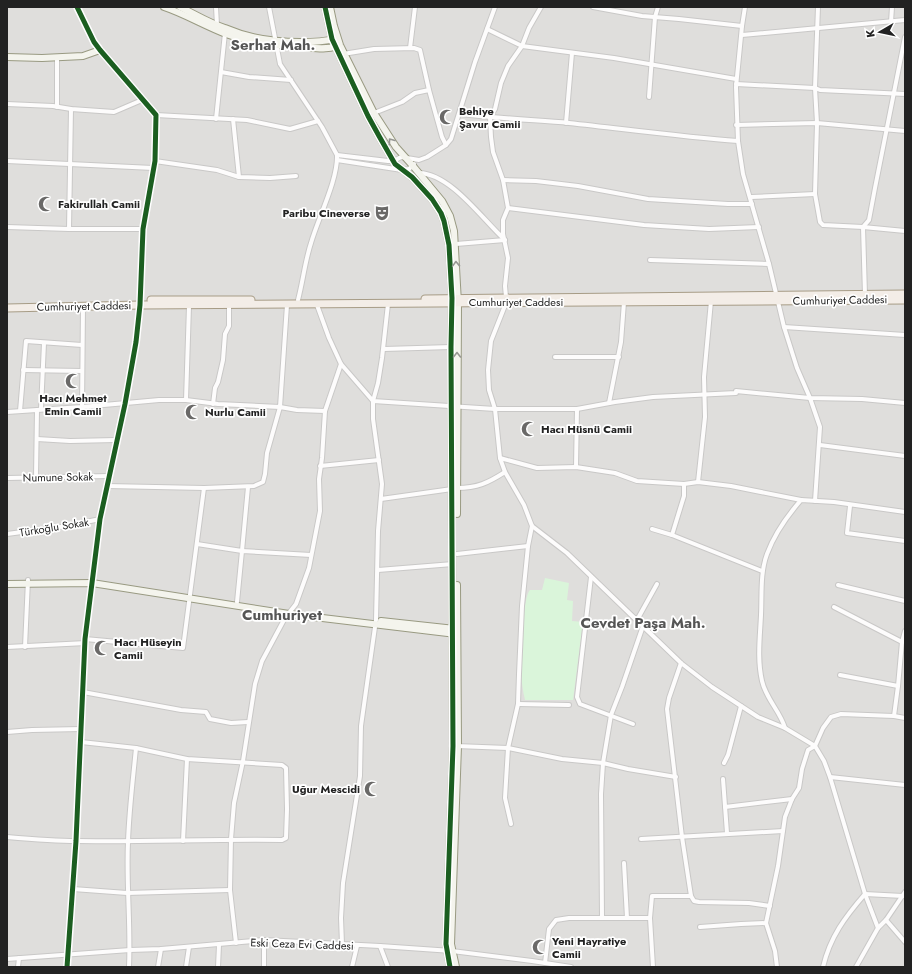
<svg xmlns="http://www.w3.org/2000/svg" width="912" height="974" viewBox="0 0 912 974" font-family="Jost,sans-serif">
<style>
.residential{fill:#dfdedc}
.park{fill:#daf5da}
.lines{fill:none;stroke-linecap:round;stroke-linejoin:round}
.street-casing{stroke:#c9c8c7;stroke-width:6}
.secondary-casing{stroke:#999a82;stroke-width:8}
.primary-casing{stroke:#a79c86;stroke-width:9}
.street{stroke:#fdfcfc;stroke-width:4}
.secondary{stroke:#f4f4ed;stroke-width:6}
.primary{stroke:#f3ede7;stroke-width:7}
.cycleway-casing{stroke:#fff;stroke-width:8}
.cycleway{stroke:#1b5e20;stroke-width:5}
.oneway{stroke:#969692}
.labels{text-anchor:middle;dominant-baseline:central;stroke-width:3.5;stroke-linejoin:round;paint-order:stroke}
.poi-label{font-size:11px;font-weight:bold;fill:#222;stroke:#fff;text-anchor:start}
.street-label{font-size:11px;fill:#222;stroke:#fff}
.district-label{font-size:15px;font-weight:bold;fill:#555;stroke:#fff}
</style>
<rect width="100%" height="100%" fill="#f0eeeb"/>
<rect class="residential" x="7" y="7" width="898" height="960"/>
<path class="park" d="M545 578 569 583 567 600 573 601 572 621 583 622 573 700H525C523 692 522 684 521 676 521 663 522 597 530 590H542Z"/>
<g class="lines">
<defs>
<g id="street">
<path d="M216 7 217 25"/>
<path d="M269 7 280 64 322 127 337 155C338 180 318 218 311 243 305 261 303 281 298 300"/>
<path d="M593 7 642 16 679 19 742 26"/>
<path d="M745 7 742 26 736 87 738 141 743 174 769 264 784 327 797 368 810 398 820 427 815 501"/>
<path d="M818 7 815 88 817 123 815 194 820 222 823 225 863 227 905 231"/>
<path d="M891 22 892 7"/>
<path d="M487 29 522 46 614 58 736 79"/>
<path d="M742 35 905 20"/>
<path d="M410 48 415 7"/>
<path d="M343 54 374 49 414 48 420 50 429 90 442 137 446 145"/>
<path d="M221 72 249 77 291 80"/>
<path d="M736 84 815 88 820 90 905 94"/>
<path d="M649 97 655 17 658 7"/>
<path d="M7 104 53 106 71 109 114 112 142 100"/>
<path d="M57 107V57"/>
<path d="M374 113 402 102 415 93 429 90"/>
<path d="M460 114C496 118 532 120 569 123 625 129 681 137 738 141"/>
<path d="M156 115 247 120 290 129 318 121"/>
<path d="M216 119 225 33"/>
<path d="M233 119 239 177"/>
<path d="M566 123 572 53"/>
<path d="M736 125 817 123 905 131"/>
<path d="M337 155 388 161H394L401 157 419 160 427 157 446 145 451 139 475 62 495 7"/>
<path d="M337 160 402 170 409 169 414 164"/>
<path d="M7 161 153 168"/>
<path d="M155 161 217 170 239 177 270 178 296 176"/>
<path d="M419 173C451 174 482 219 505 240"/>
<path d="M503 180 536 181 578 186 648 199 728 204H752"/>
<path d="M751 197 815 194"/>
<path d="M508 208 644 225 709 229 759 227"/>
<path d="M7 227 69 229H143"/>
<path d="M69 229 71 109"/>
<path d="M456 244 505 240"/>
<path d="M650 260 769 264"/>
<path d="M865 295 863 227 869 220 875 188 905 37"/>
<path d="M506 297 505 286 508 258 503 234V220L508 208 503 180 493 152 491 137 490 117 495 109 501 83 508 66 522 46 529 28 541 7"/>
<path d="M506 303 491 341 488 370 489 390 495 409 500 458 505 472 524 505 532 526 567 553 681 663 712 687 758 717 785 728 815 746 824 761 830 777 865 894 878 928"/>
<path d="M317 305 329 338 341 364 373 401 495 409H577L615 402 653 397 736 393V391L810 398 862 399 905 403"/>
<path d="M784 327 905 335"/>
<path d="M384 349 451 347"/>
<path d="M555 357H619"/>
<path d="M23 370 82 371"/>
<path d="M186 400 189 306"/>
<path d="M609 403 621 342 624 302"/>
<path d="M213 404 215 388 218 382 223 360 225 334 229 326V305"/>
<path d="M82 407 83 307"/>
<path d="M41 409 44 343"/>
<path d="M20 411 26 341 82 345"/>
<path d="M325 411 341 364"/>
<path d="M7 412 82 407 159 400H186L218 404 280 407 287 305"/>
<path d="M37 439 70 441 116 440"/>
<path d="M820 445 905 456"/>
<path d="M500 458 537 468 576 467 615 473 637 481 684 484 698 482 731 486 801 500"/>
<path d="M320 466 379 460"/>
<path d="M576 467 577 409"/>
<path d="M36 477 37 410"/>
<path d="M7 478 109 476"/>
<path d="M698 482 705 417 704 377 711 301"/>
<path d="M107 486 204 488 254 486 263 482 265 474 267 453 280 407 297 410 325 411 322 458 319 479 320 511 309 568 296 604 285 618 262 661 255 684 243 761 234 803 231 839 230 890 236 943"/>
<path d="M457 488C477 488 488 483 505 472"/>
<path d="M381 499 452 489"/>
<path d="M850 506 847 533 905 541"/>
<path d="M652 529 672 535 762 571"/>
<path d="M7 534 67 526 100 519"/>
<path d="M672 535 684 496V484"/>
<path d="M197 544 242 551 248 487"/>
<path d="M457 554 528 546"/>
<path d="M378 570 453 564"/>
<path d="M591 577 577 697 580 704 633 724"/>
<path d="M838 585 905 601"/>
<path d="M237 602 242 551 311 555"/>
<path d="M834 607 902 642"/>
<path d="M637 620 657 584"/>
<path d="M85 639 183 648 204 488"/>
<path d="M7 647 86 643"/>
<path d="M25 647 28 580"/>
<path d="M681 663 669 698 667 709 682 837 691 896 694 901 699 902 749 903 770 906"/>
<path d="M840 675 898 686"/>
<path d="M83 692 181 710 206 712 210 719 231 723 248 722"/>
<path d="M518 704 569 705"/>
<path d="M894 716 898 686 902 642 905 631"/>
<path d="M785 728C780 711 766 699 762 681 757 659 760 637 761 615 762 594 760 573 767 554 774 535 788 515 801 500L834 502 905 512"/>
<path d="M7 732 32 730 81 729"/>
<path d="M456 746 508 748 562 759 603 763 628 769 676 777"/>
<path d="M724 763 728 755 741 706"/>
<path d="M830 777 905 785"/>
<path d="M723 779 727 833"/>
<path d="M725 807 792 799"/>
<path d="M511 824 505 798 508 748 518 704 519 674 522 606 528 546 532 526"/>
<path d="M7 837C30 839 54 841 77 841 146 842 214 839 282 840L286 838 287 809 286 768 282 765 187 759 136 748 81 742"/>
<path d="M641 839 783 831"/>
<path d="M183 841 187 759"/>
<path d="M624 863 627 918"/>
<path d="M73 889 127 893 230 890"/>
<path d="M602 918 601 794 603 763 611 715 622 687 643 626"/>
<path d="M886 920 905 942"/>
<path d="M700 927 741 924 766 923"/>
<path d="M342 944 341 918 343 883 360 776 361 726 376 620 378 531 382 484 373 419V401L378 383 382 358 388 304"/>
<path d="M380 946 388 967"/>
<path d="M7 959 130 950 161 949 264 940 380 946 452 951 532 961 571 967"/>
<path d="M545 963 549 929 556 920 569 918H650"/>
<path d="M18 967 19 958"/>
<path d="M67 967 76 841 85 639 100 519 125 404 136 342 140 305 143 229 155 161 156 115 100 50 94 42 77 7"/>
<path d="M129 967C131 925 126 884 128 842 129 811 133 779 136 748"/>
<path d="M158 967 161 949"/>
<path d="M186 967 189 947"/>
<path d="M218 967 219 945"/>
<path d="M264 967V940"/>
<path d="M352 967 357 946"/>
<path d="M653 967 650 918 652 896H691"/>
<path d="M777 967 775 951 766 923 778 866 785 817 792 799 799 788 802 769 808 750 815 746 823 728 831 717 841 714 894 716 905 718"/>
<path d="M823 967C830 937 845 917 865 894L903 896"/>
<path d="M856 967 878 928 886 920 905 892"/>
</g>
<g id="secondary">
<path d="M164 7C185 14 205 26 226 34 251 43 278 46 304 47 315 48 327 50 337 46"/>
<path d="M180 7C195 14 209 23 225 28 248 38 275 42 300 42 311 42 323 42 334 39"/>
<path d="M325 7 332 39 368 116 379 136 395 164 412 177 432 199 441 213 444 221 449 245 452 298 451 347 453 746 446 944 450 967"/>
<path d="M330 7 334 26 340 45 374 113 396 147 413 166 442 201 450 216 454 231 458 303 457 514"/>
<path d="M7 57 42 58 83 56 100 50"/>
<path d="M7 584 92 583 289 614 456 634"/>
<path d="M381 621 455 629"/>
<path d="M456 967 451 944 458 746 457 585"/>
</g>
<g id="primary">
<path d="M425 299 905 294"/>
<path d="M151 300H251"/>
<path d="M7 308 140 305 905 300"/>
</g>
</defs>
<use href="#street" class="street-casing"/>
<use href="#secondary" class="secondary-casing"/>
<use href="#primary" class="primary-casing"/>
<use href="#street" class="street"/>
<use href="#secondary" class="secondary"/>
<use href="#primary" class="primary"/>
<defs>
<g id="cycleway">
<path d="M325 7 332 39 368 116 379 136 395 164 412 177 432 199 441 213 444 221 449 245 452 298 451 347 453 746 446 944 450 967"/>
<path d="M67 967 76 841 85 639 100 519 125 404 136 342 140 305 143 229 155 161 156 115 100 50 94 42 77 7"/>
</g>
</defs>
<use href="#cycleway" class="cycleway-casing"/>
<use href="#cycleway" class="cycleway"/>
</g>
<defs><path id="oneway-chevron" d="M-2-3.5L2.5 0L-2 3.5" fill="none" stroke-width="1.6" stroke-linecap="round" stroke-linejoin="round"/></defs>
<g class="oneway">
<use href="#oneway-chevron" transform="translate(391 141) rotate(-126)"/>
<use href="#oneway-chevron" transform="translate(456 264) rotate(-92)"/>
<use href="#oneway-chevron" transform="translate(457 355) rotate(-90)"/>
</g>
<defs>
<symbol id="mosque-bare" viewBox="-9 -9 18 18"><path d="M3.5-4.9A6 6 0 1 0 3.5 4.9A5 5 0 1 1 3.5-4.9Z" fill="#6a6968" stroke="#fff" stroke-width="2.5" paint-order="stroke"/></symbol>
<symbol id="theatre-bare" viewBox="-9 -9 18 18"><path d="M-5-5.5Q0-4 5-5.5V0Q5 5 0 6Q-5 5-5 0ZM-3.3-2.5H-1v1.5H-3.3ZM1-2.5H3.3v1.5H1ZM-2.8 1Q0 5.5 2.8 1Z" fill="#6a6968" stroke="#fff" stroke-width="2.5" paint-order="stroke"/></symbol>
</defs>
<g fill-rule="evenodd">
<use href="#mosque-bare" x="436" y="106" width="22" height="22"/>
<use href="#mosque-bare" x="35" y="193" width="22" height="22"/>
<use href="#theatre-bare" x="371" y="202" width="22" height="22"/>
<use href="#mosque-bare" x="62" y="370" width="22" height="22"/>
<use href="#mosque-bare" x="182" y="401" width="22" height="22"/>
<use href="#mosque-bare" x="518" y="418" width="22" height="22"/>
<use href="#mosque-bare" x="91" y="637" width="22" height="22"/>
<use href="#mosque-bare" x="361" y="778" width="22" height="22"/>
<use href="#mosque-bare" x="529" y="936" width="22" height="22"/>
</g>
<g class="labels">
<g class="poi-label">
<text x="459" y="111">Behiye<tspan x="459" dy="13">Şavur Camii</tspan></text>
<text x="58" y="204">Fakirullah Camii</text>
<text x="370" y="213" text-anchor="end">Paribu Cineverse</text>
<text x="73" y="398" text-anchor="middle">Hacı Mehmet<tspan x="73" dy="13">Emin Camii</tspan></text>
<text x="205" y="412">Nurlu Camii</text>
<text x="541" y="429">Hacı Hüsnü Camii</text>
<text x="114" y="642">Hacı Hüseyin<tspan x="114" dy="13">Camii</tspan></text>
<text x="360" y="789" text-anchor="end">Uğur Mescidi</text>
<text x="552" y="941">Yeni Hayratiye<tspan x="552" dy="13">Camii</tspan></text>
</g>
<g class="street-label">
<text transform="translate(840 300) rotate(-1)">Cumhuriyet Caddesi</text>
<text x="516" y="302">Cumhuriyet Caddesi</text>
<text transform="translate(84 306) rotate(-1)">Cumhuriyet Caddesi</text>
<text transform="translate(58 477) rotate(-1)">Numune Sokak</text>
<text transform="translate(54 527) rotate(-9)">Türkoğlu Sokak</text>
<text transform="translate(302 944) rotate(2)">Eski Ceza Evi Caddesi</text>
</g>
<g class="district-label">
<text x="273" y="45">Serhat Mah.</text>
<text x="282" y="615">Cumhuriyet</text>
<text x="643" y="623">Cevdet Paşa Mah.</text>
</g>
</g>
<rect width="912" height="974" fill="none" stroke="#222222" stroke-width="16"/>
<g transform="translate(880 32) rotate(261)" stroke="#ffffff" stroke-width="3" paint-order="stroke">
<path d="M0-3L7 15L0 10L-7 15Z" fill="#222222"/>
<text y="-6" font-size="11" font-weight="bold" text-anchor="middle" fill="#222222">K</text>
</g>
</svg>
